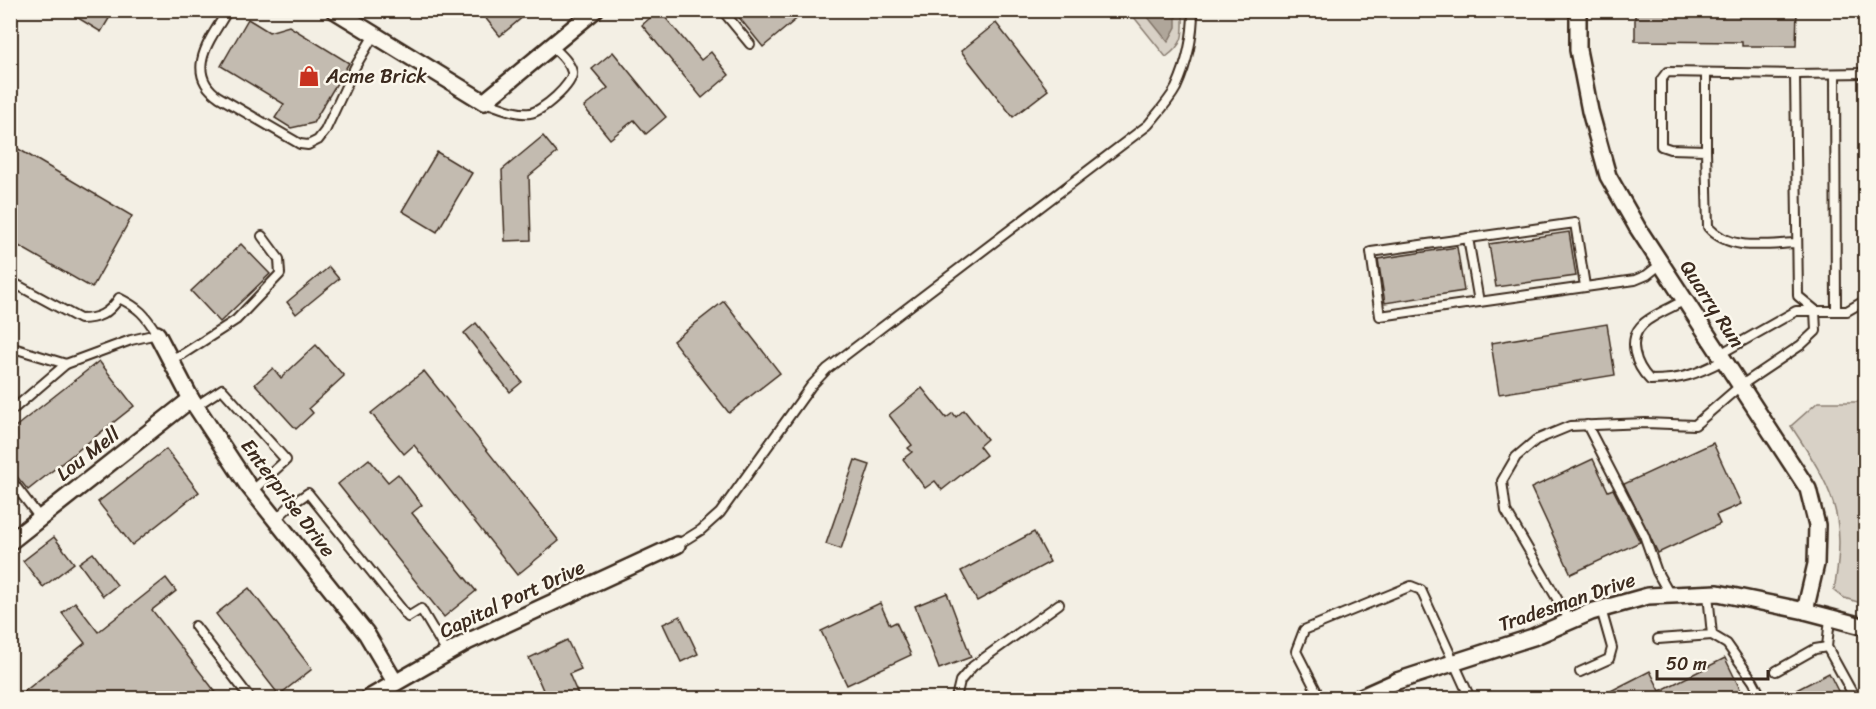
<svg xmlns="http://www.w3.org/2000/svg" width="1876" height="709" viewBox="0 0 1876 709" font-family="Sriracha,sans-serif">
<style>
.green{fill:#d8d1c6;stroke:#8a7e72;stroke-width:1.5}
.water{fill:#afa69a;stroke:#817468;stroke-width:1.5}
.building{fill:#c3bbb0;stroke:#3b2a1e;stroke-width:1.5}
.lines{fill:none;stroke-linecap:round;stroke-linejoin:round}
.lane-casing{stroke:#3b2a1e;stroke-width:12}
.street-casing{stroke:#3b2a1e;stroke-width:20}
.lane{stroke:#fbf7ec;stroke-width:8}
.street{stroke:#fbf7ec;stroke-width:15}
.labels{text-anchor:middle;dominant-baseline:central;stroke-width:5;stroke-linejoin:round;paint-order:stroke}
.poi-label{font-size:20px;fill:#3b2a1e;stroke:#fbf7ec;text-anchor:start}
.street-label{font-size:20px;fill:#3b2a1e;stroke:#fbf7ec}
</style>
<rect width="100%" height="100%" fill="#f3efe4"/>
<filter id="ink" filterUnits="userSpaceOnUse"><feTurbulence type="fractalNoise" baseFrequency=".0167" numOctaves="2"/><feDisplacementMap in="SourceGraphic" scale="12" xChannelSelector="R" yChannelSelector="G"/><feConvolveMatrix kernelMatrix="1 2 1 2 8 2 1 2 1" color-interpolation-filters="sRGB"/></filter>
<g filter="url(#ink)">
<g class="green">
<path d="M1129 11H1183C1183 34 1186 42 1166 57Z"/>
<path d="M1818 402H1865V604L1844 598 1834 590C1848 514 1832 488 1791 426Z"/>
</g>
<path class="water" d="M1143 11H1176V27L1168 42Z"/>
<g class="building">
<path d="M65 10H114L101 32Z"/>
<path d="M479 10H531L500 36Z"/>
<path d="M659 10 701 60 711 52 729 75 702 98 642 25Z"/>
<path d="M733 10H807L763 47Z"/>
<path d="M1635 10H1797L1796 46H1742V42L1635 41Z"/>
<path d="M248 19 269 32 289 26 349 63 313 123 291 128 275 118 284 104 221 66Z"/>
<path d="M996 23 1048 90 1013 117 961 51Z"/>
<path d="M613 52 666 117 646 134 634 120 610 139 584 107 608 88 592 69Z"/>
<path d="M543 136 557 153 529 176 531 240 505 241 502 170Z"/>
<path d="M10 144 132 216 92 288 10 241Z"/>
<path d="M437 152 472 173 437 232 402 211Z"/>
<path d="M1569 232 1576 276 1496 287 1489 244Z"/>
<path d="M241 244 270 274 220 322 191 291Z"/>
<path d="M1457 247 1464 291 1385 303 1378 259Z"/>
<path d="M329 267 339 279 296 314 287 302Z"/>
<path d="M724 301 780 373 729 413 673 341Z"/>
<path d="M476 323 522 382 510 392 464 333Z"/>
<path d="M1607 324 1615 375 1499 394 1491 343Z"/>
<path d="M316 345 344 376 309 408 313 413 296 429 255 384 273 368 281 378Z"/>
<path d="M99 361 134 406 28 490 10 468V431Z"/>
<path d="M424 371 559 541 517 575 414 445 404 454 371 413Z"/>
<path d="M922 388 946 418 953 413 956 417 964 410 987 439 979 446 986 455 942 490 935 481 925 488 903 459 912 452 908 448 912 445 889 415Z"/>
<path d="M1713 443 1741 504 1716 515 1720 524 1658 553 1624 484Z"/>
<path d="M166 449 199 492 132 545 98 502Z"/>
<path d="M369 459 388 482 398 474 422 505 412 513 476 591 444 617 338 484Z"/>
<path d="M1593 459 1608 491 1613 489 1640 542 1571 574 1531 488Z"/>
<path d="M855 460 870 465 841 549 826 544Z"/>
<path d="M1034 532 1050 562 977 601 961 571Z"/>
<path d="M54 537 74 563 43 587 23 561Z"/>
<path d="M93 553 117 585 103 596 79 563Z"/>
<path d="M166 578 176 591 152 610 221 699H15L85 643 62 613 75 602 98 632Z"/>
<path d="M249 588 312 669 279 695 216 614Z"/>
<path d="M947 593 971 657 939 669 915 606Z"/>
<path d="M880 603 890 625 896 622 911 655 847 685 821 631Z"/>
<path d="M680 616 698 654 681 662 663 624Z"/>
<path d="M567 640 581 669 569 674 580 699H547L529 658Z"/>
<path d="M1725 658 1745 699H1595L1650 671 1660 691Z"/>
<path d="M1829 673 1842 699H1779Z"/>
</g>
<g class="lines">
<defs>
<g id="lane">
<path d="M228 10C212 37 182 72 219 97L300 144 308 145 318 140 325 131 355 67 374 35"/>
<path d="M722 10 750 44"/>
<path d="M1706 73V150"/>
<path d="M1795 74 1866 73"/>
<path d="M1835 74 1836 311"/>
<path d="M484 102C498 106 516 115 530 113 541 112 574 84 572 72 570 62 559 53 552 46"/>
<path d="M1468 238 1479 302"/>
<path d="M10 281 80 319C97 319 109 314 119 298 139 308 145 314 157 334L131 340 66 364 10 347"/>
<path d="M1585 286 1575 223 1371 252 1380 316 1635 280 1647 275 1661 264"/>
<path d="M1685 300C1673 307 1652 315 1643 324 1626 340 1636 366 1650 380 1681 380 1697 374 1724 360"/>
<path d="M1720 354 1796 311H1847L1866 300"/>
<path d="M170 359 183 354 236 320 280 274 279 259 262 236"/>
<path d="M196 406 222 389 286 460 252 491"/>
<path d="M10 412 66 364"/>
<path d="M1587 425 1644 535 1657 572 1670 595"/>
<path d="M10 479 40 518"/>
<path d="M275 520 292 504 308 493 408 617 421 609 447 653"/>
<path d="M677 545 701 530 720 513 811 386 827 369 1148 125C1157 114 1169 101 1176 88 1187 64 1193 37 1193 10"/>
<path d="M1830 618 1827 647 1855 698"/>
<path d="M1570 621 1506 511 1502 481 1516 457 1536 440 1570 426 1646 423 1695 425 1740 386 1801 345 1816 331 1815 310 1798 296 1795 74 1667 72 1661 80V146L1670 149 1706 150 1708 227C1730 252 1767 244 1797 243"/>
<path d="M195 626 250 698"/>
<path d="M1712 635 1727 644 1753 681 1762 698"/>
<path d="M1658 639 1712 635 1708 594"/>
<path d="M1776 671 1815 649 1827 647"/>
<path d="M1580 672 1609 659 1612 648 1601 609"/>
<path d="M956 698 960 681 973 666 1059 604"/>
<path d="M1320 698 1296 651 1304 630 1411 586 1421 590 1470 698"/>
</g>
<g id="street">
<path d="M334 10 484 102 595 10"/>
<path d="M1578 10V50L1583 75 1590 111 1608 176 1637 227 1808 489 1817 525 1816 564 1805 611"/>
<path d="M157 334 191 399 247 484 366 633 395 682"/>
<path d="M10 542 191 399"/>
<path d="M369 698 467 642 677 545"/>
<path d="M1359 698 1397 681 1533 637 1591 612 1648 596 1718 593 1805 611 1866 627"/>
</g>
</defs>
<use href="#lane" class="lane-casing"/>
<use href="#street" class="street-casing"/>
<use href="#lane" class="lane"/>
<use href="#street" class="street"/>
</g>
</g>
<defs>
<symbol id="shop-bare" viewBox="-9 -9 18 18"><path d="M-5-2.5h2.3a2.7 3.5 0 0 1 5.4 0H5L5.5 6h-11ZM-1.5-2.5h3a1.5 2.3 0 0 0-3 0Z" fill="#c8321e" stroke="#fbf7ec" stroke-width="2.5" paint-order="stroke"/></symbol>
</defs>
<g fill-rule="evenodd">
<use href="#shop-bare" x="294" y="61" width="30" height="30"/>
</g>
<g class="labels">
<g class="poi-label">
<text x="326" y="76">Acme Brick</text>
</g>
<g class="street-label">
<text transform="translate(1712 304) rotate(57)">Quarry Run</text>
<text transform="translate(88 454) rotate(-38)">Lou Mell</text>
<text transform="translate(288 498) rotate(53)">Enterprise Drive</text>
<text transform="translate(512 599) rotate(-25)">Capital Port Drive</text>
<text transform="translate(1567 602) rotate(-19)">Tradesman Drive</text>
</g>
</g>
<rect width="1876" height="709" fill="none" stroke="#fbf7ec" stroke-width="36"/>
<rect x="18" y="18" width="1840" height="673" fill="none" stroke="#3b2a1e" stroke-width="2" filter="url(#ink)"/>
<path d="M1657 670v9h111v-9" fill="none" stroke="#3b2a1e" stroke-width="3"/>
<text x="1666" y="670" font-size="18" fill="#3b2a1e" stroke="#fbf7ec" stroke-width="4.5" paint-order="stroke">50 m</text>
</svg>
